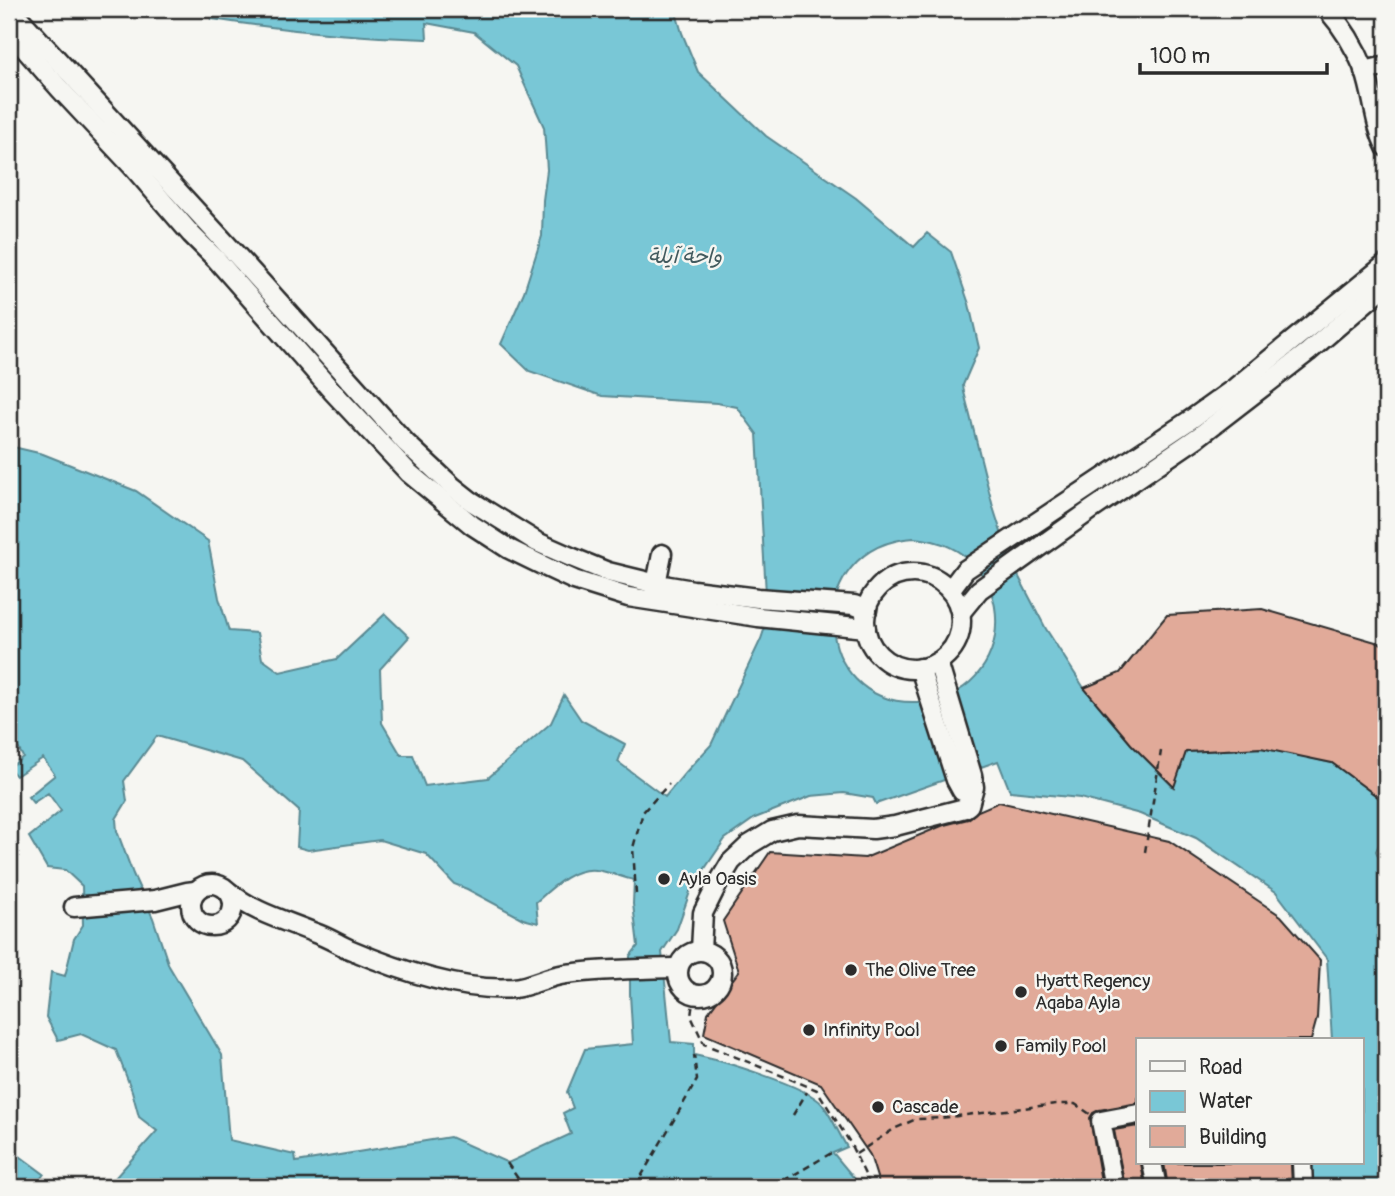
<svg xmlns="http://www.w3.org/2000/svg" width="1395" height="1196" viewBox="0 0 1395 1196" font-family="Pangolin,'Playpen Sans Arabic',sans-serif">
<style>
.water{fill:#79c7d6;stroke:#5a8992;stroke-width:2;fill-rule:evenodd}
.building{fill:#e1aa99;stroke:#2b2b2b;stroke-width:2}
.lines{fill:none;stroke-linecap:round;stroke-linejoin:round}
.minor-casing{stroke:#2b2b2b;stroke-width:23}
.path{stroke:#2b2b2b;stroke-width:2.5;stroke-dasharray:7 5;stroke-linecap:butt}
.minor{stroke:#f6f6f2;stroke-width:18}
.poi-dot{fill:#2b2b2b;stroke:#f6f6f2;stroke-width:2.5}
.labels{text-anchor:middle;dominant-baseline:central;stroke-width:5;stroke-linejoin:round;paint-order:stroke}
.poi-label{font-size:19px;fill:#2b2b2b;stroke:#f6f6f2;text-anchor:start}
.water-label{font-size:21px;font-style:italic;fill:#425a5e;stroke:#f6f6f2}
</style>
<rect width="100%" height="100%" fill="#f6f6f2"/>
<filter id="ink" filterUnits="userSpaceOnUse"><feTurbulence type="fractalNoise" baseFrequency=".0143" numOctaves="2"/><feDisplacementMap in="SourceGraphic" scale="14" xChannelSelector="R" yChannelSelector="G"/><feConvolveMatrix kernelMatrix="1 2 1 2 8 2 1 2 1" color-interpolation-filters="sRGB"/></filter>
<g filter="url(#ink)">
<g class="water">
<path d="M215 9H675L682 33 698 72 766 136 856 198 914 247 927 233 951 252 969 304 979 348 963 385 964 392 993 507 1010 560 1046 629 1084 688 1131 744 1173 787 1186 752 1266 748 1332 763 1386 803V830L1376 851 1386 874V1187H1310V1163H1362V1040H1332L1327 959 1276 892 1196 838 1140 814 1080 798 1010 791 998 761 876 804 873 798 844 793 811 796 755 818 725 839 691 889 677 929 662 952 671 1042 694 1044V1055C720 1060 807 1086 822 1104 831 1115 839 1134 847 1147L833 1153 859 1184 860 1187H107L157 1131 139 1117 132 1091 116 1050 81 1034 58 1040 46 1017 51 972 65 976 74 939 83 925 82 886 65 870 47 868 29 837 61 811 48 793 33 803 28 797 55 775 43 758 16 776 9 768 23 757 14 740 9 743V446L43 454 136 491 208 541 219 598 229 631 257 633 262 659 280 672 337 659 385 614 409 637 380 669 382 723 401 755H413L425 786 488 778 551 723 564 695 581 720 625 744 618 762 665 797 685 773 711 745 761 639 765 627 767 612 757 434 737 407 717 403 602 396 529 371 501 344 524 292 542 236 543 200 547 170 544 127 516 66 474 32 426 23 427 39C355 37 284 30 212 19ZM914 538C1026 547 1020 699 917 702 811 706 800 546 914 538ZM157 736 242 761 299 811 297 847 308 850 380 840 426 854 454 884 467 889 523 919 538 923 536 902C552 888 571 868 595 870 607 871 621 877 634 880L633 904 638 946 630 956V994L633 1044 585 1049 567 1092 573 1108 563 1113 571 1134 508 1163 450 1137 296 1162 295 1155 229 1140 222 1055 169 966 153 918 133 874 117 831 116 819 127 801 124 781Z"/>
<path d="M9 1148 44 1174 34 1187H9Z"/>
</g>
<g class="building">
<path d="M1262 609 1386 645V803L1332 763 1261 748 1186 752 1174 787 1131 744 1084 688 1120 673 1167 615Z"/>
<path d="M999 802 1169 841 1281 916 1320 960 1317 1018 1311 1040H1138V1103L1099 1110 1093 1113 1090 1118 1102 1187H880L870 1155 821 1084 704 1034 708 1013 739 971 723 921 770 852 865 858 944 825 968 819 978 811Z"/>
<path d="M1138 1126V1163H1141L1145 1187H1125L1114 1130Z"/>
<path d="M1164 1163H1291L1292 1187H1168Z"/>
</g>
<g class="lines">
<defs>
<g id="minor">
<path d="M11 9 243 262 406 443 452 486 471 501 537 542 571 557 608 572 657 584 693 590 758 598 854 605 867 610"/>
<path d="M1327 9C1343 27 1356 49 1365 71 1374 96 1374 123 1386 147"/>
<path d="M9 31 60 89 133 167 191 234 216 259 333 392 409 473 472 525 509 549 548 568 574 580 628 597 758 617 866 628"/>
<path d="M1364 71 1386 66"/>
<circle cx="913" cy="621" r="48"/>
<path d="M950 590 965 570 1190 420 1236 387 1386 264"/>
<path d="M654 594 662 554"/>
<path d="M961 612 979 590 1091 510 1198 437 1308 352 1386 285"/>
<path d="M920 668 956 780 962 791 971 795"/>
<circle cx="212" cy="905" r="21"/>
<path d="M229 892C255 913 284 920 315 933 327 937 338 944 349 949 396 969 463 992 514 988 532 986 548 976 566 974 601 969 637 969 673 968L677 972"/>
<path d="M74 907 155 900 187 892 195 891"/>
<path d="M701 950 703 913 716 887 731 862 749 845 772 831 798 825 873 829 895 826 965 808 969 805 974 787 972 775 938 662"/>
<circle cx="700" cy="973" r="22"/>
<path d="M1152 1163 1157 1187"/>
<path d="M1302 1163 1303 1187"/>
<path d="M1114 1187 1101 1121 1138 1114"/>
</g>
</defs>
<use href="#minor" class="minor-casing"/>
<g class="path">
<path d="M1145 852 1161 751"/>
<path d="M636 894 633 848 643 812 669 784"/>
<path d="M692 995 693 1002 691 1016 704 1044 817 1090 849 1141 871 1187"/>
<path d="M793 1115 807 1092"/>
<path d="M856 1154 894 1129 916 1119 941 1118 1056 1104H1075L1090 1114"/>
<path d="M507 1163 524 1187"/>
<path d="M635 1187 697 1080 694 1055"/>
<path d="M773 1187 833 1152"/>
<path d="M854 1187 859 1184"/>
</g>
<use href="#minor" class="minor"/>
</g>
</g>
<g class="poi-dot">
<circle cx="664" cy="879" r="7"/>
<circle cx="851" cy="970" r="7"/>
<circle cx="1021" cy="992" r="7"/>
<circle cx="809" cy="1030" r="7"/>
<circle cx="1001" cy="1046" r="7"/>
<circle cx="878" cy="1107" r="7"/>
</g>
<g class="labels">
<g class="poi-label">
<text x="678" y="879">Ayla Oasis</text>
<text x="865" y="970">The Olive Tree</text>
<text x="1035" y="981">Hyatt Regency<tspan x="1035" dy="22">Aqaba Ayla</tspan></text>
<text x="823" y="1030">Infinity Pool</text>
<text x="1015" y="1046">Family Pool</text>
<text x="892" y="1107">Cascade</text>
</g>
<g class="water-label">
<text x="685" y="256">واحة آيلة</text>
</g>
</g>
<rect width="1395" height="1196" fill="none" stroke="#f6f6f2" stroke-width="35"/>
<rect x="18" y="18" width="1360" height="1161" fill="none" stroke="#2b2b2b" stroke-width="2.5" filter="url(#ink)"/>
<rect x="1136" y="1038" width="228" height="126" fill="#f6f6f2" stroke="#a5a5a2" stroke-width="2"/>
<rect x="1150" y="1061" width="35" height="10" fill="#f6f6f2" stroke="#a5a5a2" stroke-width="2"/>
<text x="1199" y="1074" font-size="21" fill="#2b2b2b">Road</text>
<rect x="1150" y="1091" width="35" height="21" fill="#79c7d6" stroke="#a5a5a2" stroke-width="2"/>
<text x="1199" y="1108" font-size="21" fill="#2b2b2b">Water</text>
<rect x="1150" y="1126" width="35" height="21" fill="#e1aa99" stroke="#a5a5a2" stroke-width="2"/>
<text x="1199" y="1144" font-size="21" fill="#2b2b2b">Building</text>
<path d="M1140 63v10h187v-10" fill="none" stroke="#2b2b2b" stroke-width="3.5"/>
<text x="1150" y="63" font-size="21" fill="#2b2b2b" stroke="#f6f6f2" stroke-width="5" paint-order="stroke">100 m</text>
</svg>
